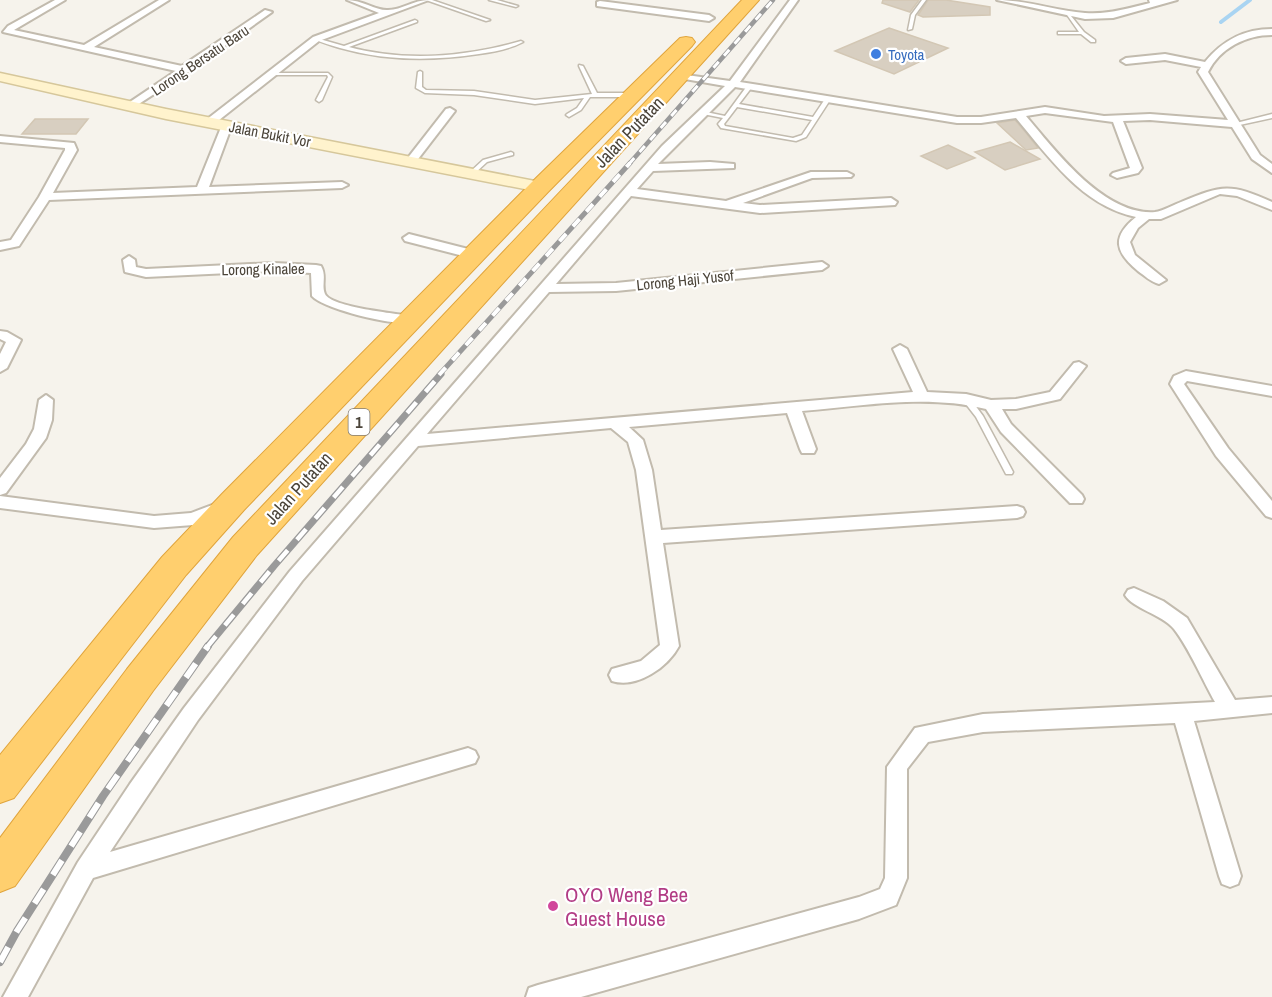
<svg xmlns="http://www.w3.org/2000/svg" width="1272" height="997" viewBox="0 0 1272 997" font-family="'Archivo Narrow',sans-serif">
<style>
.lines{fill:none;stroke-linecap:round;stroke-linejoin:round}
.stream{stroke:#a9d4f2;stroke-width:4}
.building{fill:#d8cfc1;stroke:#d3c7b4;stroke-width:1.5}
.lane-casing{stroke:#c2bbae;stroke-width:3}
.street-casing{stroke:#c2bbae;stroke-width:4}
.secondary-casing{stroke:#d6c79b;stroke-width:3}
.highway-casing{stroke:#e0a43c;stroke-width:2}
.lane{fill:#fff;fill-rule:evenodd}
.street{fill:#fff;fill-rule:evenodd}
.secondary{fill:#fff3cd;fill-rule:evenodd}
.highway{fill:#ffcf6e;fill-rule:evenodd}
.rail-far3-casing{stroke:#9a9a9a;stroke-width:4.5}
.rail-far2-casing{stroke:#9a9a9a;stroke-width:5}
.rail-far1-casing{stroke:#9a9a9a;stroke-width:7}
.rail-casing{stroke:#9a9a9a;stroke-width:8}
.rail-far3{stroke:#fff;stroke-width:3;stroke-dasharray:8;stroke-linecap:butt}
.rail-far2{stroke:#fff;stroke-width:4;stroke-dasharray:10;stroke-linecap:butt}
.rail-far1{stroke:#fff;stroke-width:4.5;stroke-dasharray:14;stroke-linecap:butt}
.rail{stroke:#fff;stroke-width:6;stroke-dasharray:17;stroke-linecap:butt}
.shop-dot{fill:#3f7fe0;stroke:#fff;stroke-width:2}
.hotel-dot{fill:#d1479c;stroke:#fff;stroke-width:2}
.labels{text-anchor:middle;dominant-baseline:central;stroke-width:4.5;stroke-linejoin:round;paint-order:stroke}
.far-shop-label{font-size:15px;fill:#366cbe;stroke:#fff;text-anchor:start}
.far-street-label{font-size:15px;fill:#4b4439;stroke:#fff}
.shield{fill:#fff;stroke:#817c74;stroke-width:1.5}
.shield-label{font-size:16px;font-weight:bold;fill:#4b4439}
.street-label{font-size:18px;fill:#4b4439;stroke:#fff}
.near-hotel-label{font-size:21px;fill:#b23c85;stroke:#fff;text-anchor:start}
</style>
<rect width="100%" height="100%" fill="#f6f3ec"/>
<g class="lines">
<path class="stream" d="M1221 22 1250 0"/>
</g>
<g class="building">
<path d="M883 0H919L910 12 882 3Z"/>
<path d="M928 0H946L990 7V15L923 17 918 15Z"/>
<path d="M889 28 948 48 894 74 835 51Z"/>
<path d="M35 119H88L76 134H22Z"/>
<path d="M1015 120 1027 134 1038 148 1026 150 997 123Z"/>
<path d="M1010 142 1040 159 1005 170 975 152Z"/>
<path d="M948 145 975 158 947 169 921 156Z"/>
</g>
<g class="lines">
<defs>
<g id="lane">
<path d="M426 0H432L490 20 486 21Z"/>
<path d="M489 0H497L518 6 516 7Z"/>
<path d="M922 0H926L915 15 912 29 908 30 911 15Z"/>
<path d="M1067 11 1084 32 1095 40V42H1091L1081 34H1058V32H1079L1065 12Z"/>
<path d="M415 20 417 21V22L349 47C405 62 466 57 521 41L523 42C510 49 494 52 479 54 433 61 385 61 340 48 331 45 322 43 314 39L316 38 344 46Z"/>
<path d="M579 65 583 66 597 93H633L636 95 633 97H590L581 110 569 117 566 115 567 114 577 108 584 98 535 104 474 95 425 93 416 88 418 72 420 71 422 72V87L426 90 474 91 535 100 592 94 579 66Z"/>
<path d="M267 73H328L332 77 322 100 319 102 316 100 328 77 327 75H267Z"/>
<path d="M749 85 752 87 739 104 813 117 825 99 830 100 806 137 796 141 721 128 718 124 723 118 698 113 701 111 725 116 747 86ZM737 107 812 120 802 135 793 138 725 126 724 124Z"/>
<path d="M1272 114V118L1235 126 1232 124Z"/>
<path d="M511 152 513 153V155L487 162 474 174 469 173 483 160Z"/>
<path d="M963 397H969L983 416 1013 472 1012 474H1006L976 417 962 399Z"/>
</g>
<g id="street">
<path d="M55 0H65L14 30 84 45 159 0H169L94 47 182 66 265 10 272 12 188 72 131 109 126 106 127 104 176 71 3 32 8 26Z"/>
<path d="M347 0C362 0 377 11 388 10 402 10 413 0 429 0L319 41 214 124H206V120L313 37 379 13Z"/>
<path d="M790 0H798L740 82 957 117H981L1045 107 1104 116 1150 114 1228 120 1198 72 1201 67 1165 60 1126 64 1121 61 1126 58 1165 54 1205 62C1223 40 1244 29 1272 29V35C1246 35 1220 48 1208 72L1260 155 1272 164V173L1252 159 1232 127 1150 120 1123 121 1142 168 1138 173 1117 178 1111 175 1113 173 1130 168 1113 122 1045 113 1026 116C1055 150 1104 216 1155 212 1163 211 1173 205 1181 202 1222 185 1230 183 1272 202V210L1237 196 1220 194 1161 219H1149L1138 228 1130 242 1135 255 1166 280 1159 284C1151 282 1145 276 1138 271 1115 252 1111 237 1136 217 1082 206 1049 157 1016 118L981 123H957L735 87 658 164 710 162 734 164V168L653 171 637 189 726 201 811 172H847L853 175 851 177 812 178 743 203 760 205 891 198 897 202 895 205 760 213 631 196 556 284 616 283 822 262 828 266 822 270 616 291 549 292 427 434 913 392 893 349 900 345 907 349 927 392 966 394 991 400 1016 399 1050 392 1074 363 1079 362 1086 366 1060 399 1016 409H1002L1011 424 1082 495 1084 499 1082 503H1070L1001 432 986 409C926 394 863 406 802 411L816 449 814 453H802L800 449 787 413 629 427 643 440 652 470 661 530 1017 506 1023 508 1025 512 1023 516 1017 518 663 543 679 646C668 667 637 689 612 681L609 675 612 669 641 661 660 645 636 470 628 442 611 428 418 446 302 581 198 720 110 852 468 748 475 751 478 757 475 763 93 878 28 997H3L78 862 130 784 184 708 290 571 662 146 725 86 679 78V74L730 81Z"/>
<path d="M997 0C1027 0 1055 11 1085 13 1107 15 1129 8 1150 3L1149 0H1177L1113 18 1085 19Z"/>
<path d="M600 1 709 15 714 18 709 21 597 6V2Z"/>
<path d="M450 108 455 111 415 163H407V159L446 109Z"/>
<path d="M227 122 232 125 209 187 342 182 348 185 342 188 49 200 19 246 0 250V242L11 240 39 197 65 150V148L0 142V136L74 143 77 150 53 193 197 187 222 125Z"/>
<path d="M409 234 480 252 481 255 475 259 405 241 403 238Z"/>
<path d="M129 256 135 260 136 267 146 269 274 263 316 265 321 266C327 276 321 285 325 294 331 307 397 314 412 316L419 320C408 331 323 309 312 296L311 273 274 271 146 277 125 272 123 260Z"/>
<path d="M0 331 7 332 21 340 7 368 0 372V354L6 342 0 339Z"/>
<path d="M1186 371 1272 386V396L1187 381 1184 384 1228 448 1272 501V518L1266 516 1216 456 1170 384 1174 376Z"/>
<path d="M46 395 53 400 52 420 46 438 6 493 0 495V478L26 444 34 429 39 400Z"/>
<path d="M0 496 154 516 191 513 220 502 226 504 228 508 226 512 193 525 154 528 0 508Z"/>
<path d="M1134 588 1163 601 1187 618 1235 700 1272 697V713L1194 721 1241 876 1238 884 1230 887 1222 884 1219 876 1175 723 983 732 928 742 907 769V878L896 905 859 919 581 997H526L529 988 538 985 859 897 880 889 885 878 887 767 915 728 983 714 1215 702C1203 681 1189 648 1174 629 1163 615 1132 608 1125 595L1128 590Z"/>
</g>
<path id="secondary" d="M0 73 166 109 540 182 546 183 548 187 546 191 540 192 166 119 0 81Z"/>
<g id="highway">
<path d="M742 0H759L257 555 153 691 15 886 0 892V838L127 669 233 537Z"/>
<path d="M686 37 692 38 695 42 692 46 548 192 244 510 186 575 14 798 0 803V755L162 557 222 494 532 182 680 38Z"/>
</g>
</defs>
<use href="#lane" class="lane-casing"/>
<use href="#street" class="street-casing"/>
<use href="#secondary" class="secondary-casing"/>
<use href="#highway" class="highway-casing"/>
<use href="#lane" class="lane"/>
<use href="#street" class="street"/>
<use href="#secondary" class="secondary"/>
<use href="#highway" class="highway"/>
<defs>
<path id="rail-far3" d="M629 164 773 0"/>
<path id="rail-far2" d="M439 375 630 163"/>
<path id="rail-far1" d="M207 647 274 566 441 374"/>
<path id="rail" d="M0 962 17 931 103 796 208 646"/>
</defs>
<use href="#rail-far3" class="rail-far3-casing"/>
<use href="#rail-far2" class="rail-far2-casing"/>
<use href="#rail-far1" class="rail-far1-casing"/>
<use href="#rail" class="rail-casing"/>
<use href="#rail-far3" class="rail-far3"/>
<use href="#rail-far2" class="rail-far2"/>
<use href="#rail-far1" class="rail-far1"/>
<use href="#rail" class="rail"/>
</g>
<circle class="shop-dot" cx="876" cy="54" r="6"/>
<circle class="hotel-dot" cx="553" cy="906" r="6"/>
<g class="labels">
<g class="far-shop-label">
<text x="888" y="54">Toyota</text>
</g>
<g class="far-street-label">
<text transform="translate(200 60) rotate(-34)">Lorong Bersatu Baru</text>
<text transform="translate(270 134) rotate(11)">Jalan Bukit Vor</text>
<text transform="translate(263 269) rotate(-1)">Lorong Kinalee</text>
<text transform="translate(685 280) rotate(-6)">Lorong Haji Yusof</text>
</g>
<rect class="shield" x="348.5" y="409" width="21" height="26" rx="4.5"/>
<g class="shield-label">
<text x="359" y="422">1</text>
</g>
<g class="street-label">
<text transform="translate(629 132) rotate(-46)">Jalan Putatan</text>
<text transform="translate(298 488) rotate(-48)">Jalan Putatan</text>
</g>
<g class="near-hotel-label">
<text x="565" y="894">OYO Weng Bee<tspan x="565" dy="24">Guest House</tspan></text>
</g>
</g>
</svg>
